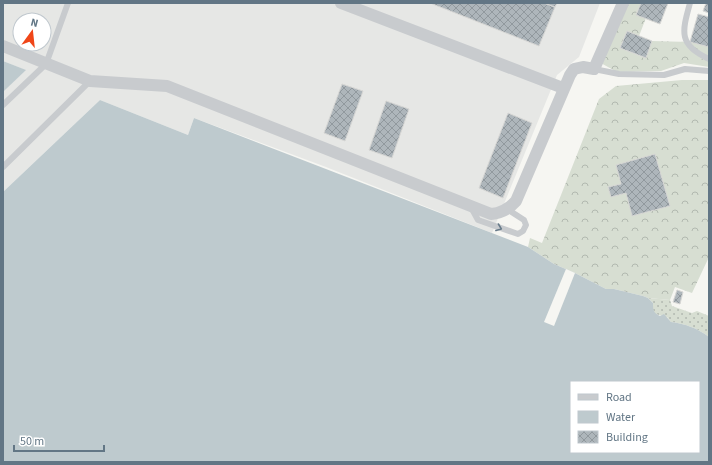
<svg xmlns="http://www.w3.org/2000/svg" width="712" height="465" viewBox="0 0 712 465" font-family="'Source Sans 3',sans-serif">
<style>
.built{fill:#e6e7e5;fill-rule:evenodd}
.grass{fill:url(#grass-dots)}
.forest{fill:url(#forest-crowns)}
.water{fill:#becace;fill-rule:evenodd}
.pier{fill:#f6f6f2}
.building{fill:url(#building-cross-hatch);stroke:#d7d7d5}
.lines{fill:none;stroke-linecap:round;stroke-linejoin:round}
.lane{stroke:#c8cbce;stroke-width:6}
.street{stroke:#c8cbce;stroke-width:12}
.oneway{stroke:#677a89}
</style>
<defs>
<pattern id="grass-dots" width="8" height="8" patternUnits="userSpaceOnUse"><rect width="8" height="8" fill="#d7ded2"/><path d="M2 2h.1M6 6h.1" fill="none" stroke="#b2b9b0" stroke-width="1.8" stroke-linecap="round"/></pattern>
<pattern id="forest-crowns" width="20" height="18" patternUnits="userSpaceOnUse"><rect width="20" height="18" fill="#d7ded2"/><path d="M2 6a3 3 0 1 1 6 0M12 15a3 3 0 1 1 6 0" fill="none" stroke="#b2b9b0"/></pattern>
<pattern id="building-cross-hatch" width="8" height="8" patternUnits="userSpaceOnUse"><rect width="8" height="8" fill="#aeb6bb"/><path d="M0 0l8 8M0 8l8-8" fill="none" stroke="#91999e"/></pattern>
</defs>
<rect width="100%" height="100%" fill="#f6f6f2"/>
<path class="built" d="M3 3H600L579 57 557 75 492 233 326 167 194 118 188 135 100 100 3 192V92L25 70 3 61ZM20 20H44V44H20Z"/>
<path class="grass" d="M648 298 670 300 672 306 692 313 697 311 709 316V337C697 328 686 324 671 322L667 317 655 314 653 310V303Z"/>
<g class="forest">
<path d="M622 3H641L636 14 646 18 639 36 627 31 620 48 645 58 652 41 690 42 709 47V67L684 63 661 71 617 72 599 62Z"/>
<path d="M682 80H709V257L692 293 675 287 670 300 648 298 643 296 614 289H606L575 273 554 264 528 247 530 238 542 243 599 99 616 86Z"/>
</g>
<g class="water">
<path d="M3 61 26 70 3 92Z"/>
<path d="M100 100 188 135 194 118 528 247 554 264 575 273 606 289H614L643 296 648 298 653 303C653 309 653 313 660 316L664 314 671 322C686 324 697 328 709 337V462H3V192ZM571 382H699V452H571Z"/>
</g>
<path class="pier" d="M566 269 575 273 554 326 544 322Z"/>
<g class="building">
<path d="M430 3H544L555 7 539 46Z"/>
<path d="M544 3H557L555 7Z"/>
<path d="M641 3H668L660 24 636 15Z"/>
<path d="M706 3H709V13L703 11Z"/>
<path d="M698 14 709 17V47L690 42Z"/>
<path d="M627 31 652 41 646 58 620 48Z"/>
<path d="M342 84 363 91 345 141 324 133Z"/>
<path d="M386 101 409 109 392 158 369 150Z"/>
<path d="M508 113 532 123 503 198 479 188Z"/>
<path d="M655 154 670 206 632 216 626 193 611 197 608 187 621 184 616 165Z"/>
<path d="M677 290 683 292 680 304 673 302Z"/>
</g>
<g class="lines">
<g class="lane">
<path d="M690 3C682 32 678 45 709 59"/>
<path d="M594 69 619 74 664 75 685 69 709 71"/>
<path d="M3 105 46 64 68 3"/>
<path d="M3 167 90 81"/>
<path d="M472 209 478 220 518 234 523 231 526 225 524 220 507 209"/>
</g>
<g class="street">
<path d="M341 3 563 88"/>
<path d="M3 46 90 81 167 86 491 214C502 213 509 209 516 201L570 75 574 69 583 67 594 69 623 3"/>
</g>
</g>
<defs><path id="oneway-chevron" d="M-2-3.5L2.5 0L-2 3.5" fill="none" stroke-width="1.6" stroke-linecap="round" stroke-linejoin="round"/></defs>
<use class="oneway" href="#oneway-chevron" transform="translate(499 228) rotate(21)"/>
<rect width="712" height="465" fill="none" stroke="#627685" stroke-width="8"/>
<rect x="570" y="381" width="130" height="72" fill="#ffffff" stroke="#c0c8ce"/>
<rect x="578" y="394" width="20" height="6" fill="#c8cbce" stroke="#c0c8ce"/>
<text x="606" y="401" font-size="12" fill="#627685">Road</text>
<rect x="578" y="411" width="20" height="12" fill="#becace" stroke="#c0c8ce"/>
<text x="606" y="421" font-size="12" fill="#627685">Water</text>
<rect x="578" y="431" width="20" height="12" fill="url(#building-cross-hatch)" stroke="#c0c8ce"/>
<text x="606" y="441" font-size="12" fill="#627685">Building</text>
<g transform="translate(32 32) rotate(15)"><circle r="19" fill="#ffffff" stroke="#c0c8ce"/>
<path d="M0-3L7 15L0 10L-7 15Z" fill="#f04618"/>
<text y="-6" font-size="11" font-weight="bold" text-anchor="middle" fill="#627685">N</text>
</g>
<path d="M14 445v6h90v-6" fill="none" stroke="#627685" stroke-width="2"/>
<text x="20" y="445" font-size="12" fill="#627685" stroke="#ffffff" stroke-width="3" paint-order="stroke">50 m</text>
</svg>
